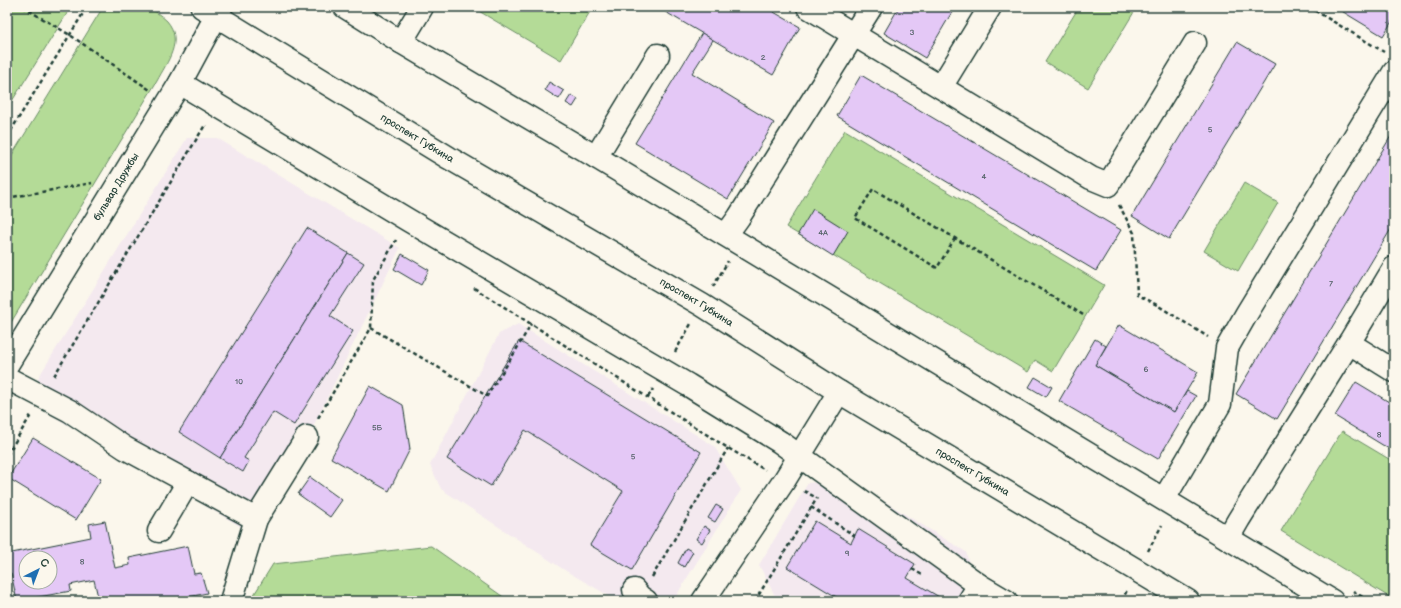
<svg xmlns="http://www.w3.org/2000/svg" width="1401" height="608" viewBox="0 0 1401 608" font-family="'Balsamiq Sans',sans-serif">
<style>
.built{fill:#f4e9ef}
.green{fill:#b4db97;stroke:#6a8c66}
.building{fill:#e4c8f6;stroke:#1f3d34;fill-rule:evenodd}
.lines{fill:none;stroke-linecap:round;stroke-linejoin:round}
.minor-casing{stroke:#1f3d34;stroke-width:25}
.major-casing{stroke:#1f3d34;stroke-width:25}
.path{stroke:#1f3d34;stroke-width:2.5;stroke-dasharray:4 3;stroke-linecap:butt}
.minor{stroke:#fbf7ec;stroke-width:22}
.major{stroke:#fbf7ec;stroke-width:22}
.labels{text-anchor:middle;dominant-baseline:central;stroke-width:3;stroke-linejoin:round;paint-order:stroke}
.number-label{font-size:8px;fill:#506064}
.street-label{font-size:10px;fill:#1f3d34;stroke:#fbf7ec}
</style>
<rect width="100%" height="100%" fill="#fbf7ec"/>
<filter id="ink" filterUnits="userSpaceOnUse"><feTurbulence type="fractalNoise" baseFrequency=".025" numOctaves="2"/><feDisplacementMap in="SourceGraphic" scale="8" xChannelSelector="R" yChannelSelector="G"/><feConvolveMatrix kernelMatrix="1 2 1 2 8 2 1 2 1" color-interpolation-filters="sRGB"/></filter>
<g filter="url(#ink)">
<g class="built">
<path d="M187 138H217L400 248 276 503 243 528 46 412 38 378Z"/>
<path d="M518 324 714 446 741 490 673 601H618L566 571 441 489 430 465 499 334Z"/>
<path d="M850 480 966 552 977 594 973 601H841L833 596H775L759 565 808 483Z"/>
</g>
<g class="green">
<path d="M7 7H71L7 109Z"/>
<path d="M103 7H150C155 12 162 16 167 21 184 41 167 62 157 81L7 329V163Z"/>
<path d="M472 7H586L591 10 561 60Z"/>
<path d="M1079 7H1125L1134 12 1088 88 1045 62Z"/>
<path d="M845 130 1104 285 1053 371 1035 360 1028 372 786 227Z"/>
<path d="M1244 183 1278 203 1238 271 1204 251Z"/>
<path d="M1342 431 1394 462V600L1281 531Z"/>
<path d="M431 546 509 601H250L273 564Z"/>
</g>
<g class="building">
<path d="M657 7H765L800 27 773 75Z"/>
<path d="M899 7H955L925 58 884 33Z"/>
<path d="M1335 7H1394V18L1383 36Z"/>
<path d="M702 33 713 40 692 73 774 123 728 199 635 143Z"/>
<path d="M1237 42 1275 64 1169 239 1132 216Z"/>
<path d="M861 75 1121 230 1096 271 837 116Z"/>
<path d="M549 82 564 91 559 99 545 90Z"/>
<path d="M571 95 578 99 573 107 566 103Z"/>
<path d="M1394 131V224L1277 419 1236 394Z"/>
<path d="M813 209 848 231 833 256 798 234Z"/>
<path d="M307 228 348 253 220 458 179 432Z"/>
<path d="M348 253 364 263 330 316 353 331 294 425 273 412 244 458 249 461 243 472 220 458Z"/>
<path d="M402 254 429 270 421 285 394 269Z"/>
<path d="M1119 325 1198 372 1174 412 1095 365Z"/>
<path d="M1095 339 1106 346 1095 365 1174 412 1187 391 1196 396 1158 459 1059 401Z"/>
<path d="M519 341 701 452 632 570 590 545 623 491 525 430 491 486 447 459Z"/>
<path d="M1035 377 1052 387 1046 397 1029 387Z"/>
<path d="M1356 382 1394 405V452L1335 416Z"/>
<path d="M370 386 403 405 410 449 389 491 331 458Z"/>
<path d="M33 438 101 479 76 520 8 478Z"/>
<path d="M310 477 342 500 330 517 298 494Z"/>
<path d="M716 505 723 509 715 522 708 518Z"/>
<path d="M105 521 115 568 130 565 129 558 188 546 194 574 201 573 207 593 170 601H99L94 580 70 585 71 591 17 601 11 573 9 574 7 569V554L91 537 89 524ZM26 558H50V582H26Z"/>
<path d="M815 521 851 543 858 529 915 564 907 578 946 601H843L787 567Z"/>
<path d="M704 526 710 530 702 543 696 539Z"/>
<path d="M686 548 693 552 684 567 678 563Z"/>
</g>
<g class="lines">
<defs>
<g id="minor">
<path d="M345 7 401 42 596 157 1332 601"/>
<path d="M808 7 1091 178 1108 185 1195 43"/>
<path d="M401 42 422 7"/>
<path d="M180 83 408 220 688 385 780 442 979 585 1006 601"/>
<path d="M941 87 990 7"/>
<path d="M596 157 658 55"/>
<path d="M726 235 739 217 871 7"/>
<path d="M1349 343 1394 371"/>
<path d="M7 378 70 411 125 448 256 519"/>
<path d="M1164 499 1220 404 1227 348 1247 313 1394 72"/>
<path d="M159 531 188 482"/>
<path d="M1228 538 1239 519 1349 343 1394 268"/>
<path d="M634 590 640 597 646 601"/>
<path d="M231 601 256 519 307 437"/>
<path d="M703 601 784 481 839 392"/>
<path d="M969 601 979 585"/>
</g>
<g id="major">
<path id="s1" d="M202 7 449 158 702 305 839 392 1188 601"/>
<path id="s2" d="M7 365 180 83 221 7"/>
</g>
</defs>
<use href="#minor" class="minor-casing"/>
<use href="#major" class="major-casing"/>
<g class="path">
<path d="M23 7 70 35 150 90"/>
<path d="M1309 7 1384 52"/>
<path d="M7 137 87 7"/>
<path d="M7 198 92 183"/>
<path d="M1119 205 1134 233 1137 295 1157 305 1208 337"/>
<path d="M955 238 937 268 855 218 873 189 1085 316"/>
<path d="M713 287 728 261"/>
<path d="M474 288 728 448 765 470"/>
<path d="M371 328 487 396 515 352 531 324"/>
<path d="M675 352 691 324"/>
<path d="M54 376 205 125 206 126"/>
<path d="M648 397 653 389"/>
<path d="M318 418 371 328 373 280 396 240"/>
<path d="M7 455 31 415"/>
<path d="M804 491 815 497"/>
<path d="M811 507 855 536"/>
<path d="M1148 551 1162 525"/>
<path d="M912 569 924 576"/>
<path d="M652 577 728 448"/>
<path d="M1353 591 1369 601"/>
<path d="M755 601 817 498"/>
<path d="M1122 601 1127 590"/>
</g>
<use href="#minor" class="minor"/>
<use href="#major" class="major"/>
</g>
</g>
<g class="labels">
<g class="number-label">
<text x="912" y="32">3</text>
<text x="763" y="57">2</text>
<text x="1210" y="129">5</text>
<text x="984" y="176">4</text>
<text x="823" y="232">4А</text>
<text x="1331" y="283">7</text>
<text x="1146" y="369">6</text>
<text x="239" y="381">10</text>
<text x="377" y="427">5Б</text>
<text x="1379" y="434">8</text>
<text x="633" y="456">5</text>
<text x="847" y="553">9</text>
<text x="82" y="561">8</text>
</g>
<g class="street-label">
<text stroke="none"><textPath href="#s1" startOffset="252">проспект Губкина</textPath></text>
<text stroke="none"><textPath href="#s2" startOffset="209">бульвар Дружбы</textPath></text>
<text stroke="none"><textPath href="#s1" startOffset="576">проспект Губкина</textPath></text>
<text stroke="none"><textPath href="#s1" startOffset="900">проспект Губкина</textPath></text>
</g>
</g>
<rect width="1401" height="608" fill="none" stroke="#fbf7ec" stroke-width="24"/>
<rect x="12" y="12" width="1377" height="584" fill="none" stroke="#1f3d34" stroke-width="1.5" filter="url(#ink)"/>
<g transform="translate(38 570) rotate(42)"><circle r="19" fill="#fbf7ec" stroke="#a3ada2"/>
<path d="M0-3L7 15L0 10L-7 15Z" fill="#1f6fb2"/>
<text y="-6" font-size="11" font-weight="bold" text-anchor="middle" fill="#1f3d34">С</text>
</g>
</svg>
